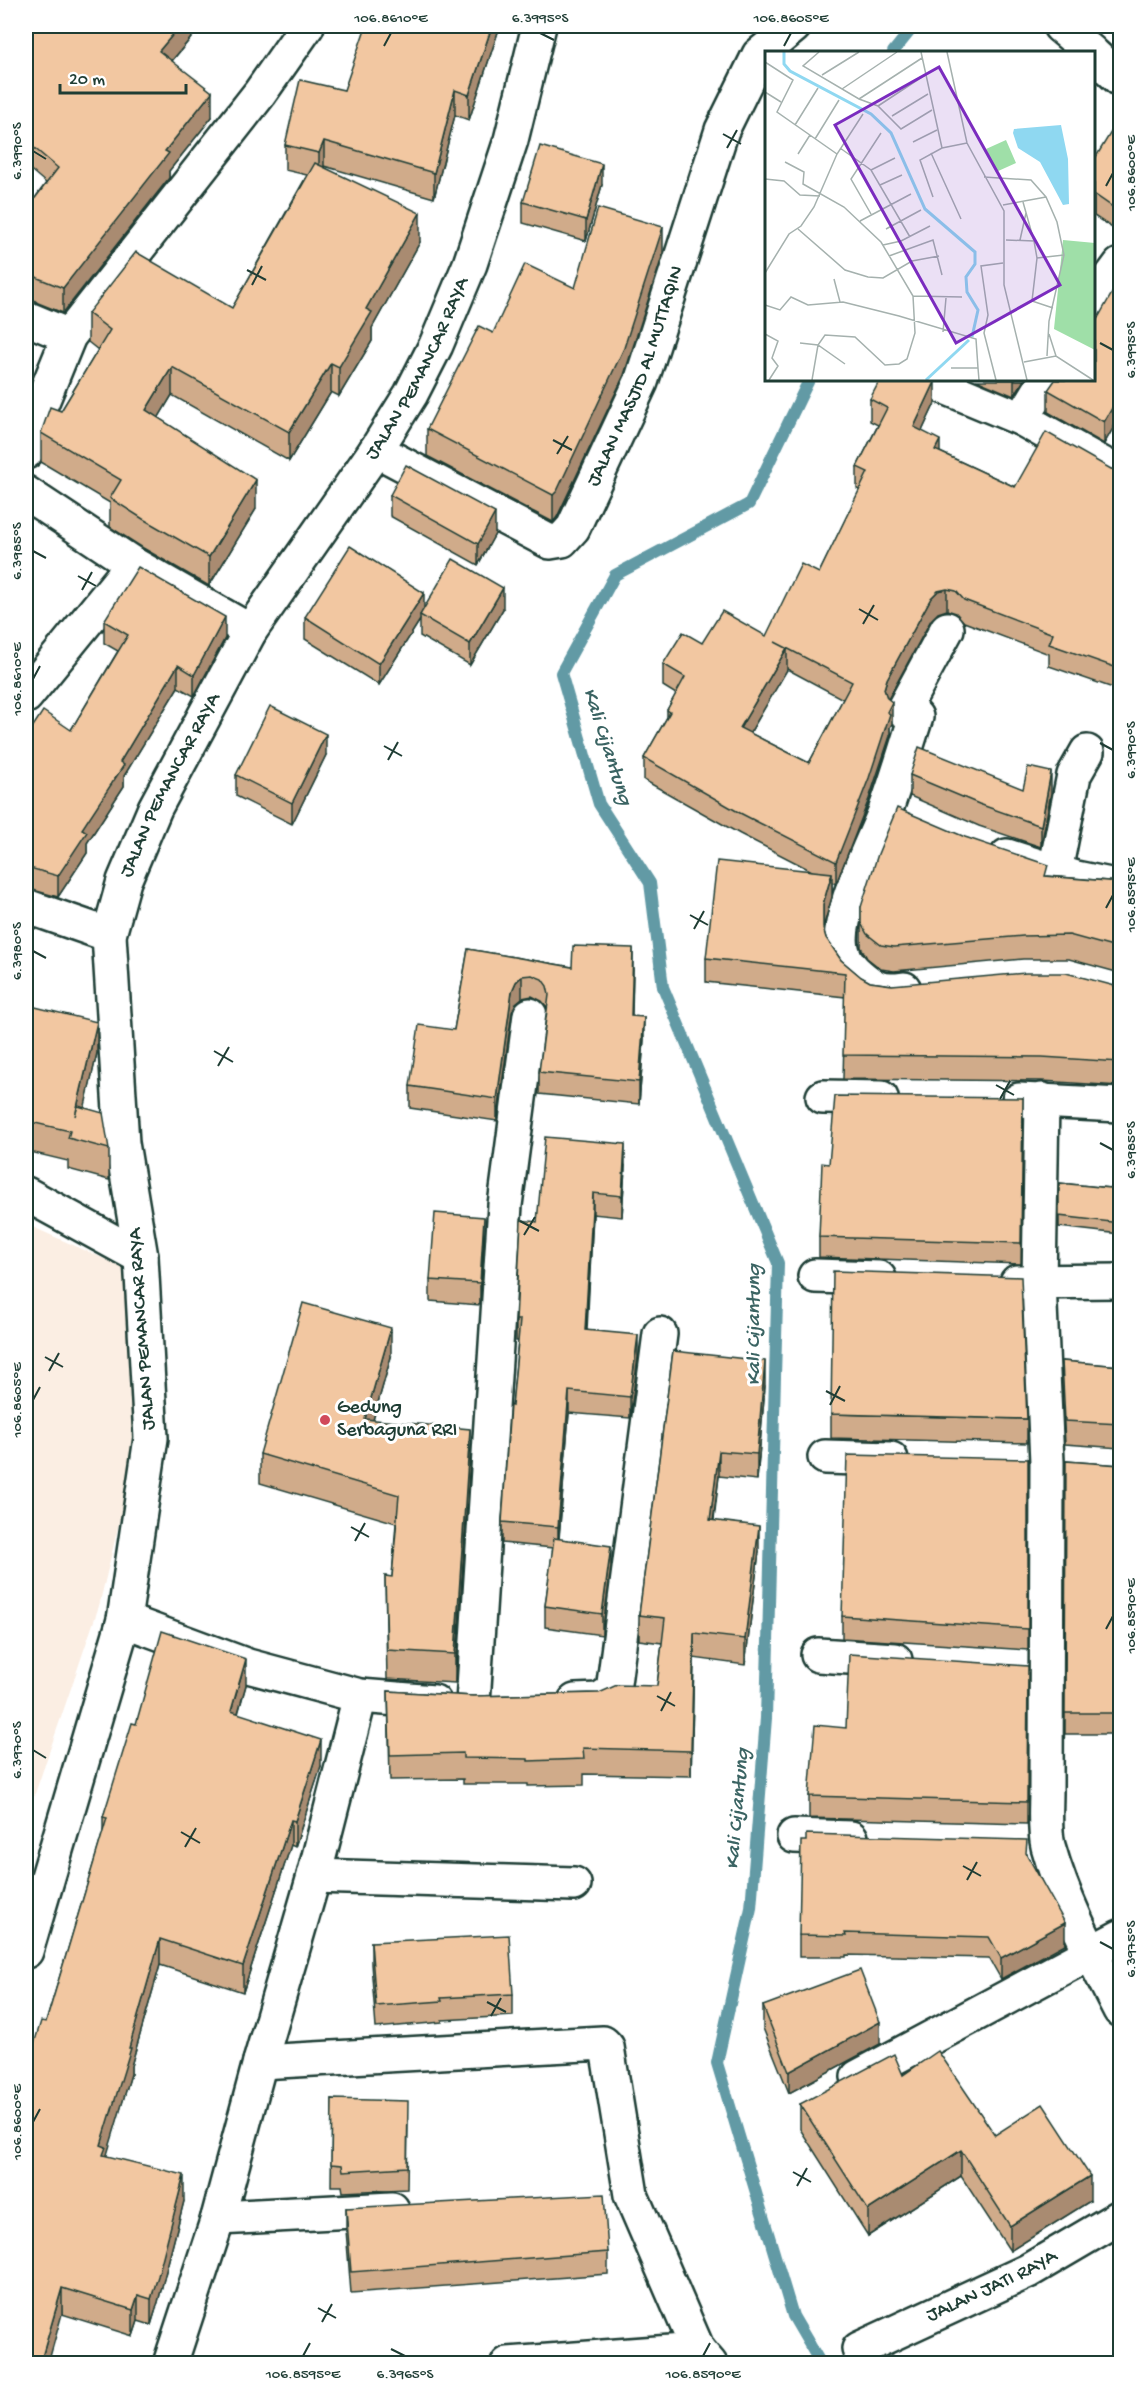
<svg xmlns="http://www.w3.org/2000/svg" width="1146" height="2389" viewBox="0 0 1146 2389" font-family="'Gochi Hand',sans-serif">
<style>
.built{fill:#fbeee3}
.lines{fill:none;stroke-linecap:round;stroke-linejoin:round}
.stream{stroke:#629aa5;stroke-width:12}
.street-casing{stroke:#1f3d34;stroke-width:38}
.street{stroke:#fff;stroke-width:33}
.wall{fill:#d0ab8a;stroke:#1f3d34;stroke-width:1.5;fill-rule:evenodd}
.shaded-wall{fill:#a98b71;stroke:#1f3d34;stroke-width:1.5}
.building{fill:#f2c7a1;stroke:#1f3d34;stroke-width:1.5;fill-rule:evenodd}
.ticks{fill:none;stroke:#1f3d34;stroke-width:2}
.poi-dot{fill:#d1495b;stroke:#fff;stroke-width:2}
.labels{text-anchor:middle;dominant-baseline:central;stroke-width:6;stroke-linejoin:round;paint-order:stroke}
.street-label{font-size:20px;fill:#1f3d34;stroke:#fff}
.poi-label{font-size:20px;fill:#1f3d34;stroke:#fff;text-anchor:start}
.water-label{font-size:21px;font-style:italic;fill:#3b6463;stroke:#fff}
.inset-river{fill:none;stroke:#8fd8f1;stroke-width:3}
.inset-road{fill:none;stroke:#a5b1ae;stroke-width:1.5}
.view{fill:#7b2cbf;fill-opacity:0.15;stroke:#7b2cbf;stroke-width:3}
.inset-edge{fill:none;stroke:#1f3d34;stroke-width:3}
.neatline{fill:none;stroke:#1f3d34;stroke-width:2}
.ticks-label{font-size:15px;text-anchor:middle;fill:#1f3d34}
</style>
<rect width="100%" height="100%" fill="#fff"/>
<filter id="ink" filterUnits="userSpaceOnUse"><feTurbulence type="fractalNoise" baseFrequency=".0167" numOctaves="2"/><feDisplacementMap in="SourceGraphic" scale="12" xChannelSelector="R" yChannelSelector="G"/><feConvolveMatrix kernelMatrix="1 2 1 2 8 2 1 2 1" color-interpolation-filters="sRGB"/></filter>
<g filter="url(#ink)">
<path class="built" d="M26 1224 138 1274 153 1382 99 1606 26 1820Z"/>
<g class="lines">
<g class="stream">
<path d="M893 52 914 26"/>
<path d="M809 380 749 504 615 575 561 673 599 804 650 883 663 987 778 1263 766 1718 751 1908 717 2063 793 2316 821 2364"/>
</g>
<defs>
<g id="street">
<path d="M1060 26 1091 52"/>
<path d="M1094 55 1120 79"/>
<path d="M1094 300 1120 265"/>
<path d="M26 318 69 336"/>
<path d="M928 380 1022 419 1120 474"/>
<path d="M1022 419 1046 380"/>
<path id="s1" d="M376 450 550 542 562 540 573 528 641 382 722 130 759 55 794 26"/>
<path d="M26 452 35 419 69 336 260 93 307 26"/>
<path d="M26 493 133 564 250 631"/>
<path d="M26 696 133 564"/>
<path d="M1007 856 1076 878 1120 887"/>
<path d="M1055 871 1074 775 1087 752"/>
<path d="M26 906 109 935"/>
<path d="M904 989C882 992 875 989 859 975 852 969 845 960 843 952 832 920 874 841 886 809 897 779 906 747 916 717L903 710 947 629"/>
<path d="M823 1097 881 1098"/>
<path d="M1019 1100 1120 1105"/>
<path d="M1042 1100 1039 1283 1047 1462 1046 1791C1046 1808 1044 1829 1048 1846 1064 1903 1093 1957 1120 2010"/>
<path d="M26 1194 141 1257"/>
<path d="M815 1276 879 1278"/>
<path d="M1017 1282 1120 1281"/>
<path d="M825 1457 891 1459"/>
<path d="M124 1620 248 1666 360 1696 434 1702"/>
<path d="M818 1655 895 1660"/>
<path d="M575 1701 599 1700 613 1691 660 1334"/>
<path d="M473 1703 505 1205 530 1015"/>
<path d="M794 1836 851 1838"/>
<path d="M314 1876 574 1884"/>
<path id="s2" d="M26 1951 124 1620 151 1438 141 1257 122 1143 109 935 124 881 155 808 250 631 376 450 411 394 436 345 470 264 511 140 539 26"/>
<path d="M260 2062 603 2043 607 2047 631 2195 698 2350 710 2364"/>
<path d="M858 2077 1120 1937"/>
<path d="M218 2218 392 2209"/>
<path id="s3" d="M859 2349 1028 2271 1120 2217"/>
<path d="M170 2364 218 2218 260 2062 314 1876 360 1696"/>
<path d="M508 2364 698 2350"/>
</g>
</defs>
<use href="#street" class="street-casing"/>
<use href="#street" class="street"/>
</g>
<g class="wall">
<path d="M26 26H201L172 61 212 117 169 171V178L63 313 38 303 26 293V210L46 183 26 166Z"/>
<path d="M500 26 469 120 455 115 434 198 324 166V167L420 242 372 328V341L339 396 331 392 289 461 172 395 158 418 256 509 209 586 143 548 110 527V503L41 462V433L61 411 98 350 88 342V313L232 308 307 175 285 170V145L344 90Z"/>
<path d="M1120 138V233L1094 216V160Z"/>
<path d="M602 185 586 241 523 223V202Z"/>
<path d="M663 254 624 375 557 517 553 522 427 456V429L493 333 575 288Z"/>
<path d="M1120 279V416L1104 444 1048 412V390L1094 380Z"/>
<path d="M976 380H1024L1014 396Z"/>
<path d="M870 399 935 403 922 431 940 452 1015 487 1111 469 1120 471V717L1115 716V694L1116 689 1049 666V654L964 622 956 613 947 610 938 613 931 620 888 699 892 724 890 727V736L869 799 836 884 832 882V897L823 928 826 938 841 960 861 977 870 982 892 985 1120 986V1086L1042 1081 843 1079 845 997 706 982V958L812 871 740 834 644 780V758L667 717V710L676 694 663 686V664L702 643 766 636 819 573 860 490 857 489V467L878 425 870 421ZM787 669 843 699 809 763 750 733Z"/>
<path d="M390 495 495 534 478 565 390 516Z"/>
<path d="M424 609H503L470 665 420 636V620L379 685 305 639V617Z"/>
<path d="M104 621 225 638 194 696 178 687 124 776V786L87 843V853L58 897 26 888V737L71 730 118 651 104 643Z"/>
<path d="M326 755 292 824 236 796V775Z"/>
<path d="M910 775 1051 793 1041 847 979 826 910 796Z"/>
<path d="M1048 876 1120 882V973L1069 959H1023L894 971 881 969 867 958 861 947V907Z"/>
<path d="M468 949 572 967 633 969 632 1016 644 1039 639 1104 539 1094V1072L547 1007 542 1001 532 996 522 998 516 1003 512 1012 497 1121 410 1108V1086L454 1030Z"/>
<path d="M26 1011 97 1053 84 1108 109 1149V1180L68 1169V1161L26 1151Z"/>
<path d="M1023 1098 1021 1264 819 1257V1237L829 1164Z"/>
<path d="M625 1166 622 1217 593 1214 587 1330 638 1357 630 1418 569 1413 559 1539 611 1567 602 1635 545 1627V1606L553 1548 502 1543V1522L518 1341H516V1320L537 1222Z"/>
<path d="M1059 1183 1120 1189V1243V1234L1059 1227Z"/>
<path d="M484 1239 480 1305 430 1301V1280Z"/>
<path d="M673 1351 765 1386 757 1480 719 1476 714 1520 759 1551 745 1665 694 1658 691 1776 584 1774V1785L528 1786V1784H463V1779L390 1780 388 1691 473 1696 599 1693 657 1686 662 1643 639 1640V1615Z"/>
<path d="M391 1357 373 1420 470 1458 455 1683 387 1679 385 1576 392 1577 396 1523 260 1483V1454Z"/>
<path d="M1062 1361 1120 1366V1448L1065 1444 1062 1385Z"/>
<path d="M831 1414 1027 1419V1443L831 1438Z"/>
<path d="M1028 1459V1650L842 1638V1616Z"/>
<path d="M1066 1461 1120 1465V1734H1065Z"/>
<path d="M1028 1666 1027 1824 809 1818V1796L846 1728Z"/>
<path d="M246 1685 238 1714 321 1766 295 1847 291 1845 243 1992 160 1965 131 2066V2074L106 2156 184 2201 158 2302 151 2325 138 2321 133 2336 62 2314 46 2022 103 1832V1817L136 1724Z"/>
<path d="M1027 1854 1065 1944 1001 1979 989 1958 846 1955V1957H799V1935Z"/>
<path d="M371 1942 513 1994V2016L442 2020V2022L376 2028 371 1964Z"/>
<path d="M763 2006 880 2044 789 2093 763 2028Z"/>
<path d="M903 2075 995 2135 1090 2201 1010 2251 961 2176 868 2236 800 2129V2104Z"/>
<path d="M332 2099 408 2122 407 2189 343 2192 342 2186H331Z"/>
<path d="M346 2208 608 2252V2274L351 2293 346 2230Z"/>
</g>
<g class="shaded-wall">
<path d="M180 26H201L159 76V51Z"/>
<path d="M492 26H500L469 120V95Z"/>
<path d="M455 90V115L434 198V173Z"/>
<path d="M212 92V117L169 171V178L63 313V288L165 151Z"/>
<path d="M324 141V166L319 178V153Z"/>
<path d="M602 164V185L586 241V220Z"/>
<path d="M420 213V242L372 328V341L339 396V367L366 309Z"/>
<path d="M663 227V254L624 375 557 517 553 522V495Z"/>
<path d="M331 363V392L289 461V432Z"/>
<path d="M172 367V395L146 439V410Z"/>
<path d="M1014 380H1024L1014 396Z"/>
<path d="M935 382V403L914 448V427Z"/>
<path d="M1120 394V416L1104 444V422Z"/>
<path d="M940 440V461L935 450Z"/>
<path d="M256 480V509L209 586V557Z"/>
<path d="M495 513V534L478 565V544Z"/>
<path d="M503 588V609L470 665V644Z"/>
<path d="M947 589V610L938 613 931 620 887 701 884 689 887 679 931 598 938 591Z"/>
<path d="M424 593V614L420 615V620L379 685V664Z"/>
<path d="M225 617V638L194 696V675Z"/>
<path d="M787 648V670L740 750V728Z"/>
<path d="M178 665V687L124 776V786L87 843V853L58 897V876L82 829 120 762Z"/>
<path d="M892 702V724L890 727V736L869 799 836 884V862L887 712Z"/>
<path d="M326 734V755L292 824V803Z"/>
<path d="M1051 772V793L1041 847V826Z"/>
<path d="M832 873V897L823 928V904Z"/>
<path d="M633 948V969L631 1037V1016Z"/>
<path d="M522 976V998L516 1003 512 1012 497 1121V1099L512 991 516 982Z"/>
<path d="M644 1017V1039L639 1104V1082Z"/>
<path d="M97 1022V1053L77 1141 75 1116Z"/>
<path d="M625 1144V1166L622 1217V1196Z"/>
<path d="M593 1193V1214L585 1352V1330Z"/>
<path d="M484 1217V1239L480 1305V1283Z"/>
<path d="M391 1328V1357L365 1448V1419Z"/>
<path d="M638 1335V1357L630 1418V1397Z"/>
<path d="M765 1361V1386L757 1480V1454Z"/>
<path d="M569 1391V1413L558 1548V1527Z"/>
<path d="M470 1429V1458L455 1683V1654Z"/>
<path d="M719 1451V1476L710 1545V1520Z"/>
<path d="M759 1526V1551L745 1665V1639Z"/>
<path d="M611 1546V1567L602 1635V1614Z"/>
<path d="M694 1633V1658L691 1776V1751Z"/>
<path d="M246 1659V1685L231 1737V1711Z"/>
<path d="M321 1740V1766L295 1847V1821Z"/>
<path d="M291 1820V1845L243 1992V1966Z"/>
<path d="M1065 1923V1944L1001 1979V1958Z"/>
<path d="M160 1939V1965L131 2066V2074L106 2158V2173L101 2145Z"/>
<path d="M880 2022V2044L789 2093V2072Z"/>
<path d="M961 2150V2176L868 2236V2210Z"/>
<path d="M184 2175V2201L158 2302 151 2325V2299Z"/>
<path d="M1090 2176V2201L1010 2251V2226Z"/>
<path d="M62 2288V2314L48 2364H40Z"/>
<path d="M138 2295V2321L133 2336V2310Z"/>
</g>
<g class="building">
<path d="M26 26H180L159 51 212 92 165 151 169 153 63 288 38 278 26 268V210L58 168 26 141Z"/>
<path d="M366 26H492L469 95 455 90 434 173 324 141 319 153 285 145 300 80 344 90Z"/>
<path d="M1111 132 1120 138V212L1094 194V160Z"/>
<path d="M540 146 602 164 586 220 523 202Z"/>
<path d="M315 163 420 213 366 309 372 312 339 367 331 363 289 432 172 367 146 410 256 480 209 557 143 519 110 498 121 480 41 433 50 407 61 411 110 330 88 313 136 252 232 308Z"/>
<path d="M598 208 663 227 624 348 557 491 553 495 427 429 479 326 493 333 525 264 575 288Z"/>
<path d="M1120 279V394L1104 422 1048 390 1055 380H1094V325Z"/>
<path d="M880 380H930L935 382 914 427 940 440 935 450 1015 487 1046 432 1111 469 1120 471V669L1049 644 1053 634 964 600 956 591 947 589 938 591 931 598 887 679 884 689 887 698 892 702 887 712 890 714 869 778 836 862 740 813 644 758 670 712 667 710 685 677 663 664 683 632 702 643 722 611 766 636 801 564 819 573 868 472 857 467 887 408 870 399ZM775 642 852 682 809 763 740 728 787 648Z"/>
<path d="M406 465 495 513 478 544 390 495Z"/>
<path d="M350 546 424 593 379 664 305 617Z"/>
<path d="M453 559 503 588 470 644 420 615Z"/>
<path d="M138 567 225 617 194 675 178 665 120 762 124 765 82 829 87 832 58 876 26 867V737L43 711 71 730 128 635 104 621Z"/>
<path d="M1120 672V696L1115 694Z"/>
<path d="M270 706 326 734 292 803 236 775Z"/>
<path d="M919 747 1023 789 1028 767 1051 772 1041 826 979 804 910 775Z"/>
<path d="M897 808 965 837 1048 865 1045 876 1120 882V949L1069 935 1023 936 894 947 881 945 867 934 861 923V907L878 854Z"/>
<path d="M717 861 832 873 823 904V928L826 938 841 960 861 977 870 982 892 985 1026 973H1066L1115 986H1120V1062L1042 1057 843 1055 845 973 706 958Z"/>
<path d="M573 946 633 948 631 1016 644 1017 639 1082 539 1072 549 995 547 986 542 979 532 975 522 976 516 982 512 991 497 1099 410 1086 419 1025 454 1030 468 949 572 967Z"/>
<path d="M27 1005 97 1022 75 1116 78 1106 103 1113 109 1149 68 1138 70 1131 26 1121V1011Z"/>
<path d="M835 1096 1023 1098 1021 1243 819 1237 822 1163 829 1164Z"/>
<path d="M545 1137 625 1144 622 1196 593 1193 585 1330 638 1335 630 1397 569 1391 558 1527 502 1522 510 1405 512 1406 520 1320H516L521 1220 537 1222Z"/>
<path d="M1059 1183 1120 1189V1223L1059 1216Z"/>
<path d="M435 1213 484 1217 480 1283 430 1280Z"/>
<path d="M833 1271 1021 1277 1027 1419 831 1414Z"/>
<path d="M303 1303 391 1328 365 1419 470 1429 455 1654 387 1650 385 1576 392 1577 399 1495 260 1454Z"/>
<path d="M673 1351 765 1361 757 1454 719 1451 710 1520 759 1526 745 1639 694 1633 691 1751 583 1748 584 1759 528 1761V1759L463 1758V1753L390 1755 388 1691 473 1696 599 1693 617 1685 657 1686 665 1618 639 1615Z"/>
<path d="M1062 1361 1120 1366V1424L1065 1421Z"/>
<path d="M847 1455 1028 1459V1629L842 1616Z"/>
<path d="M1066 1461 1120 1465V1713H1065Z"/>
<path d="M554 1538 611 1546 602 1614 545 1606Z"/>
<path d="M162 1631 246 1659 231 1711 321 1740 295 1821 291 1820 243 1966 160 1939 129 2048H131L101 2145 106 2147 103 2155 184 2175 158 2276 151 2299 138 2295 133 2310 62 2288 40 2364H26V2070L41 2021 46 2022 107 1818 103 1817 132 1723 136 1724Z"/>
<path d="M849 1654 1028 1666 1027 1802 809 1796 815 1725 846 1728Z"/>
<path d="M806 1834 1027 1840 1026 1853 1065 1923 1001 1958 989 1937 845 1933 846 1936 799 1935 801 1841H806Z"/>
<path d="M509 1935 513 1994 441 1998 442 2001 376 2006 371 1942Z"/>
<path d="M860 1970 880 2022 789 2072 763 2006Z"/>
<path d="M938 2051 995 2135 1043 2104 1090 2176 1010 2226 961 2150 868 2210 800 2104 894 2054 903 2075Z"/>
<path d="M332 2099 408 2101 407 2167 343 2171 342 2165 331 2164Z"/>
<path d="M604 2194 608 2252 351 2272 346 2208Z"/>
<path d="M363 2360 364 2364H321Z"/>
</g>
</g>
<path class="ticks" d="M540 33 554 40M384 46 391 33M784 46 791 33M723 134 741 144M727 148 737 130M33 151 46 159M1106 186 1113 173M247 270 266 280M252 285 262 266M1100 343 1113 350M553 440 572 450M557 454 568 436M33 551 46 558M78 576 96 586M82 590 92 572M859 609 878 620M863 624 874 605M33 679 40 666M1100 743 1113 750M384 746 402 756M388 760 398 742M1106 908 1113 895M690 915 708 925M694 929 704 911M33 951 46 958M214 1051 233 1062M218 1066 229 1047M996 1085 1014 1095M1000 1099 1010 1081M1100 1143 1113 1150M520 1221 539 1231M524 1235 535 1217M45 1357 63 1367M49 1371 59 1353M826 1391 845 1401M33 1400 40 1387M830 1405 840 1386M351 1527 369 1537M355 1541 365 1523M1106 1629 1113 1616M657 1696 675 1706M661 1711 671 1692M33 1750 46 1758M181 1832 200 1843M185 1847 196 1828M963 1866 981 1876M967 1880 977 1862M1100 1942 1113 1949M487 2002 506 2012M491 2016 501 1998M33 2122 40 2109M793 2172 811 2182M797 2186 807 2168M318 2308 336 2318M322 2322 332 2304M391 2349 405 2356M303 2356 310 2343M703 2356 710 2343"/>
<circle class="poi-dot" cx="325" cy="1420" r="6"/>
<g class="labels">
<g class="street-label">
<text stroke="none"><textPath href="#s2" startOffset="1683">JALAN PEMANCAR RAYA</textPath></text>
<text stroke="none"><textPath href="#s1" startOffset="390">JALAN MASJID AL MUTTAQIN</textPath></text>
<text stroke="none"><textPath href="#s2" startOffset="1197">JALAN PEMANCAR RAYA</textPath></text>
<text transform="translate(143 1329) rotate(-94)">JALAN PEMANCAR RAYA</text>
<text stroke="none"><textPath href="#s3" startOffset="147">JALAN JATI RAYA</textPath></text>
</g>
<g class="poi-label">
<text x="337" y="1408">Gedung<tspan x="337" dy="23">Serbaguna RRI</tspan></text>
</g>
<g class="water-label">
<text transform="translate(606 747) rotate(72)">Kali Cijantung</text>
<text transform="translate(755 1325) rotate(-90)">Kali Cijantung</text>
<text transform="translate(739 1809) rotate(-85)">Kali Cijantung</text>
</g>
</g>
<g transform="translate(765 51)">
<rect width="330" height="330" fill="#fff"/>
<path d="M241 89 251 112 231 121 221 98ZM298 189 330 192V299L289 278Z" fill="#9fdfa8"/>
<path d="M296 74 303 108 304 153 298 154 275 111 253 97 248 82 249 78Z" fill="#8fd8f1"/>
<path class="inset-river" d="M19 1V13L25 20 106 63 126 82 160 158 210 201V213L201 226 202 241 213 259 207 286M161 329 204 289"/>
<path class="inset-road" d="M54 1 38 15 94 48 113 55 136 78 167 59M156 1 177 97M182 1 202 92 239 160V234L262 329M0 11 28 29 12 61 72 103M57 24 94 1M77 38 132 1M0 41 16 51M94 48 157 7M113 55 160 24M127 65 163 43M30 74 53 37M50 88 74 49M148 91 172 79M75 97 106 119 145 186M166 102 196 168M33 103 45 84M20 111 39 121 38 133 79 156 116 191 148 245 150 282 142 308 134 313 120 314 90 286 60 284 53 294 47 329M106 119 130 107M219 126 266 129 281 146 292 171 299 204 284 270 282 305M0 128 19 130 35 144 55 145M115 134 137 124M168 146 155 109 177 97 202 92M258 151 269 190M238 154 281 146M106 163 86 128 116 82M95 170 146 143M33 178 80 219 103 226 118 227 147 210 174 205M121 178 156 159M241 189 269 190 272 207 267 250 288 257M255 189 261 162M118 194 136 190 165 175M124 205 168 189 177 224M272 207 299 204M0 222 24 183 36 175 49 156 72 103 98 63M69 228 75 251M148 245 197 246M0 254 15 259 26 246 43 254 78 251 134 265 211 288 213 317M178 281 181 247M0 283 13 290 7 307 13 315 4 329M284 283 291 305M35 292 53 294 80 313M259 311 291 305 328 329M186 317H213L214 329M231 329 219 282 223 264 216 215 238 212"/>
<path class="view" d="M174 16 295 234 191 292 70 74Z"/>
<rect width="330" height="330" class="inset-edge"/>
</g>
<rect width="1146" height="2389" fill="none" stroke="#fff" stroke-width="66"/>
<path d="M60 84v9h126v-9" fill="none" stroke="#1f3d34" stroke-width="3"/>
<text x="69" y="84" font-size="18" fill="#1f3d34" stroke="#ffffff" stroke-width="4.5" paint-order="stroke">20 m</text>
<rect x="33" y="33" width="1080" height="2323" class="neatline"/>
<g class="ticks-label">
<text x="391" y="22">106.8610°E</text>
<text x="540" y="22">6.3995°S</text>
<text x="791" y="22">106.8605°E</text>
<text transform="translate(16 151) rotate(-90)" y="5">6.3990°S</text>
<text transform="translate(1130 173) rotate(-90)" y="5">106.8600°E</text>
<text transform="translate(1130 350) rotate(-90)" y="5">6.3995°S</text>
<text transform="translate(16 551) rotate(-90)" y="5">6.3985°S</text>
<text transform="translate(16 679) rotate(-90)" y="5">106.8610°E</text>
<text transform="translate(1130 750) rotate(-90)" y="5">6.3990°S</text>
<text transform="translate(1130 895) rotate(-90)" y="5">106.8595°E</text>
<text transform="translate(16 951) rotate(-90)" y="5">6.3980°S</text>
<text transform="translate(1130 1150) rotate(-90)" y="5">6.3985°S</text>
<text transform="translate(16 1400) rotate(-90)" y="5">106.8605°E</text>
<text transform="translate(1130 1616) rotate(-90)" y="5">106.8590°E</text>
<text transform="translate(16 1750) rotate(-90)" y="5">6.3970°S</text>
<text transform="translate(1130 1949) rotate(-90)" y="5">6.3975°S</text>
<text transform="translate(16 2122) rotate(-90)" y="5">106.8600°E</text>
<text x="303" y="2378">106.8595°E</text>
<text x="405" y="2378">6.3965°S</text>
<text x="703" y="2378">106.8590°E</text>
</g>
</svg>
